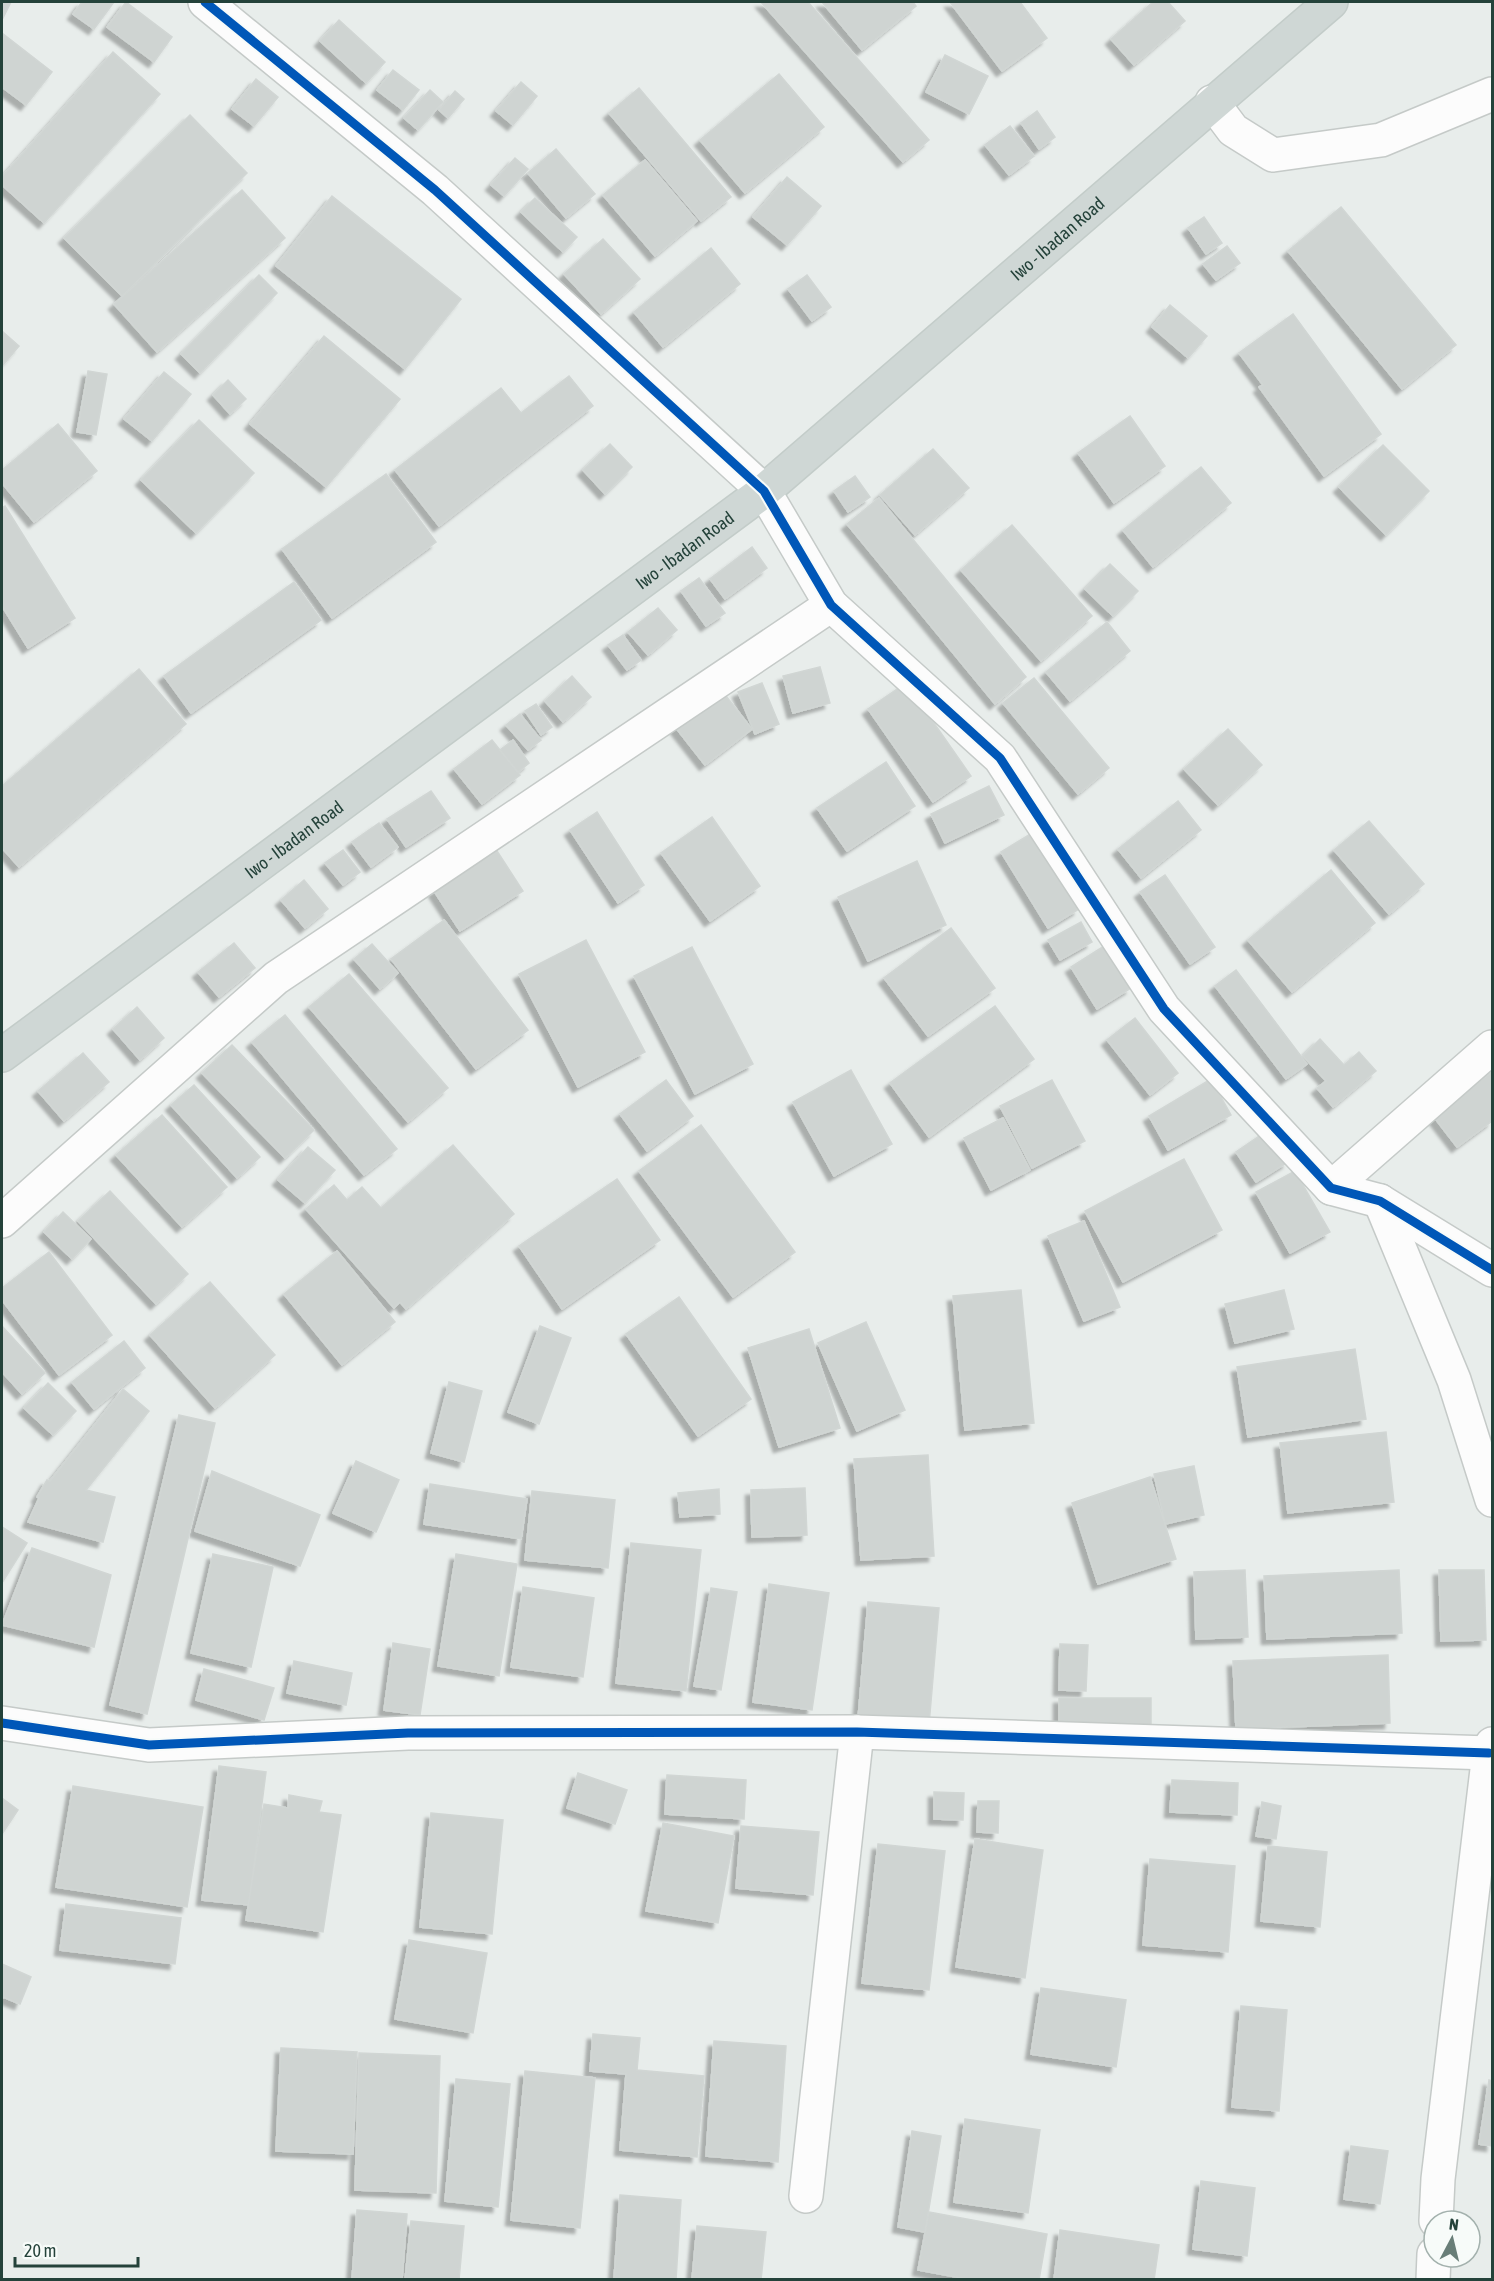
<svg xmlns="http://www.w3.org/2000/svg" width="1494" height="2281" viewBox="0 0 1494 2281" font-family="'Asap Condensed',sans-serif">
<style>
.building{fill:#cfd4d2;stroke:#d1d6d4;stroke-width:1.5;filter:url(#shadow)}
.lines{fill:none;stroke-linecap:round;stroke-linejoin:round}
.street-casing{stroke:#c5cac8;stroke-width:36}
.primary-casing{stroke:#c3ccc9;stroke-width:36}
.street{stroke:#fcfcfc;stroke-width:33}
.primary{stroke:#cfd7d5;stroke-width:33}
.cycleway-casing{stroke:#f7fbf9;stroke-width:13}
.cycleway{stroke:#0057b8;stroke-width:9}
.labels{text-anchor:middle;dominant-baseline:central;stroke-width:4.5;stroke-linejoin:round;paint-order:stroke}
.street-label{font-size:18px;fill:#24423a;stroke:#f7fbf9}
</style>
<defs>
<filter id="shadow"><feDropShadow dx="-5.5" dy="5.5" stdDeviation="1.5" flood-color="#0004"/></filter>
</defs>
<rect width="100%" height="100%" fill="#e8edeb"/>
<g class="building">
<path d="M2 2H11L2 20Z"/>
<path d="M82 2H114L94 29 73 14Z"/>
<path d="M126 2 172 37 154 62 107 27Z"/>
<path d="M761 2H808L929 140 903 162Z"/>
<path d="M822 2H913L916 6 862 50Z"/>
<path d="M950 2H1020L1047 38 1002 71Z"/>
<path d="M1153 2H1168L1185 21 1134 65 1111 39Z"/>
<path d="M339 20 385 62 366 83 320 41Z"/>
<path d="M2 33 52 72 26 105 2 87Z"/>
<path d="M113 52 160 94 44 223 2 185V177Z"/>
<path d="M945 55 988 76 969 114 926 92Z"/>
<path d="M393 70 419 90 403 110 377 90Z"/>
<path d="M779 74 824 127 745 193 700 140Z"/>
<path d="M256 79 278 97 254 126 232 109Z"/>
<path d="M521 82 537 96 513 125 496 111Z"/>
<path d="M639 88 731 197 701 221 609 113Z"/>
<path d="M430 90 443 102 418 130 404 118Z"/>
<path d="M455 91 464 99 448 118 439 110Z"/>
<path d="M1037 111 1055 137 1039 149 1021 123Z"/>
<path d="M190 115 247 173 122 296 64 238Z"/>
<path d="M1010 126 1034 156 1009 175 985 145Z"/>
<path d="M556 149 595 194 566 218 528 173Z"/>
<path d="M515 158 528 169 504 196 491 185Z"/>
<path d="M645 160 697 221 655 256 603 195Z"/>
<path d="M787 177 821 206 787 245 753 217Z"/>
<path d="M242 190 285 238 157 352 114 304Z"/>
<path d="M332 196 461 299 405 369 276 266Z"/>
<path d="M535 198 577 237 563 252 521 212Z"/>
<path d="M1341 207 1456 345 1402 389 1288 251Z"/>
<path d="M1204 217 1222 243 1206 254 1188 228Z"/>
<path d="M603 239 640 279 601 314 564 274Z"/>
<path d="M1227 246 1240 263 1216 280 1203 264Z"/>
<path d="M711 248 740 284 663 347 634 312Z"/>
<path d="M259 275 277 293 200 373 181 354Z"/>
<path d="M807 275 831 307 812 321 788 289Z"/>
<path d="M1170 305 1207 336 1188 358 1152 327Z"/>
<path d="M1293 314 1381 434 1324 476 1259 387 1263 385 1239 353Z"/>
<path d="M2 331 19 346 2 366Z"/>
<path d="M324 336 400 399 326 487 250 424Z"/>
<path d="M88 371 107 374 96 435 77 432Z"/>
<path d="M164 372 191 394 152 441 124 419Z"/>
<path d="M569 376 593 406 439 526 395 470 501 388 521 413Z"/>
<path d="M228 380 246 399 230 414 213 395Z"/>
<path d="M1130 416 1165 466 1114 503 1078 453Z"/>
<path d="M199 420 254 473 196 533 141 480Z"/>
<path d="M58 424 97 471 34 522 2 483V470Z"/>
<path d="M610 444 632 467 605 494 583 470Z"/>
<path d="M1383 445 1429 491 1386 535 1339 487Z"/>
<path d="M933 449 969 488 915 535 880 495Z"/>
<path d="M1201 467 1231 503 1153 567 1123 530Z"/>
<path d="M386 474 436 542 332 618 282 549Z"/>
<path d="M855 476 870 497 848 512 834 491Z"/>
<path d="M879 498 1026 677 995 704 847 524Z"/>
<path d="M5 506 75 618 28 648 2 606V508Z"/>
<path d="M1012 525 1092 616 1041 661 961 570Z"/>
<path d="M752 547 767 568 725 599 710 579Z"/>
<path d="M1110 564 1138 591 1113 616 1085 589Z"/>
<path d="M699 578 725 613 706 626 681 591Z"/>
<path d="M294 582 321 620 191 713 164 676Z"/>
<path d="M658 608 677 630 648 655 628 632Z"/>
<path d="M1107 622 1130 651 1070 701 1046 672Z"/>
<path d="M623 635 641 660 627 670 608 645Z"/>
<path d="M820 667 830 703 793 713 783 676Z"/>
<path d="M139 669 186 724 19 867 2 848V786Z"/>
<path d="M572 676 591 697 563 722 545 701Z"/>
<path d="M1034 678 1109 768 1078 794 1003 703Z"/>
<path d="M762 683 779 724 755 734 738 692Z"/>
<path d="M906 683 971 776 933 802 868 709Z"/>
<path d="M719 687 752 729 705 765 672 723Z"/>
<path d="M536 704 552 727 541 735 525 711Z"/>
<path d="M520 714 541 740 528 750 506 725Z"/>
<path d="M1228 729 1262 765 1218 805 1184 769Z"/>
<path d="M492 740 520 775 482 804 454 769Z"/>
<path d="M513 740 529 763 518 772 500 750Z"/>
<path d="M886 762 915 806 847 851 817 808Z"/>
<path d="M989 786 1004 815 945 843 931 814Z"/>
<path d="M431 791 450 818 406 847 387 819Z"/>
<path d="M1178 801 1201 830 1141 878 1118 849Z"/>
<path d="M597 812 644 885 618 903 570 830Z"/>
<path d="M712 817 760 886 710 921 661 853Z"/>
<path d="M1369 821 1424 884 1389 914 1334 850Z"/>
<path d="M379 823 398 847 371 867 352 842Z"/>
<path d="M1032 833 1079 909 1048 928 1001 852Z"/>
<path d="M343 850 360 872 343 885 325 863Z"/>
<path d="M497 851 523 891 460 931 434 891Z"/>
<path d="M917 861 946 925 868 961 838 897Z"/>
<path d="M1331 870 1375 923 1292 992 1248 940Z"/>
<path d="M1165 875 1215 947 1190 964 1140 892Z"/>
<path d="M304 880 328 909 305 928 281 900Z"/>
<path d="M444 920 528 1030 476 1069 391 959Z"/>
<path d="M1081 922 1092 942 1060 960 1048 940Z"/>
<path d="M951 928 995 988 928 1036 884 978Z"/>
<path d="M586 940 645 1052 578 1087 519 974Z"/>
<path d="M234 943 255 968 219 997 198 972Z"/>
<path d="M372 944 398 973 380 989 354 959Z"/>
<path d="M1104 946 1131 988 1097 1009 1071 967Z"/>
<path d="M692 947 753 1064 695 1094 634 976Z"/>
<path d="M1236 970 1307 1064 1286 1079 1215 986Z"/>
<path d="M349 974 448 1088 408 1122 309 1007Z"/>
<path d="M995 1006 1034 1059 929 1137 890 1083Z"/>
<path d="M137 1007 164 1038 140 1060 113 1029Z"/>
<path d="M285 1015 397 1149 364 1175 252 1042Z"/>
<path d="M1135 1018 1178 1073 1150 1095 1107 1040Z"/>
<path d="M1320 1039 1344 1065 1359 1052 1376 1071 1333 1107 1317 1088 1326 1081 1303 1056Z"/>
<path d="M232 1045 314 1130 285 1158 202 1073Z"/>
<path d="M83 1053 109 1082 64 1121 38 1091Z"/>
<path d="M851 1070 892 1144 834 1176 793 1102Z"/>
<path d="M1492 1072V1121L1457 1147 1433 1116Z"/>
<path d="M1211 1079 1231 1115 1168 1150 1149 1116Z"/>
<path d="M666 1080 693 1116 647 1151 620 1114Z"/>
<path d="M1052 1080 1085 1141 1032 1168 1000 1106Z"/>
<path d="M194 1085 260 1157 237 1178 171 1105Z"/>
<path d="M162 1115 227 1187 182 1227 116 1155Z"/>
<path d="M1003 1118 1030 1170 991 1190 964 1138Z"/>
<path d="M701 1125 795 1252 733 1297 639 1171Z"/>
<path d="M1268 1130 1288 1162 1256 1182 1236 1152Z"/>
<path d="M453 1145 514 1214 406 1309 400 1302 394 1308 306 1209 334 1185 347 1200 362 1187 381 1208Z"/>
<path d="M308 1147 335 1170 305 1203 278 1180Z"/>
<path d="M1184 1159 1222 1230 1123 1282 1085 1211Z"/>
<path d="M1295 1171 1330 1232 1290 1253 1256 1192Z"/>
<path d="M617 1179 660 1240 562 1309 519 1246Z"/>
<path d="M110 1191 188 1274 156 1304 78 1221Z"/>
<path d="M63 1212 91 1239 72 1259 44 1232Z"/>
<path d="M1084 1221 1120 1307 1084 1321 1048 1236Z"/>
<path d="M337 1251 395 1322 342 1365 284 1294Z"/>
<path d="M49 1252 112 1335 59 1375 2 1300V1288Z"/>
<path d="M210 1282 275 1355 215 1408 150 1335Z"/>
<path d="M1021 1290 1034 1423 965 1430 953 1296Z"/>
<path d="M1284 1290 1294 1329 1235 1343 1225 1304Z"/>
<path d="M679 1297 751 1399 698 1436 626 1334Z"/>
<path d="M866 1322 905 1410 857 1431 818 1343Z"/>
<path d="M2 1326 45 1373 22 1394 2 1372Z"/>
<path d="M540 1326 571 1338 539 1424 508 1412Z"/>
<path d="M809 1329 840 1428 779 1447 748 1348Z"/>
<path d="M124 1341 145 1368 94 1409 72 1382Z"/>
<path d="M1355 1349 1366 1419 1248 1437 1237 1367Z"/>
<path d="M449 1382 482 1391 464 1462 431 1453Z"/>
<path d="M48 1383 76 1411 53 1435 24 1408Z"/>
<path d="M123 1389 149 1411 86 1490 115 1497 103 1542 28 1522 39 1498 37 1497 47 1480 50 1481Z"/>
<path d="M179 1415 215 1423 147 1714 110 1705Z"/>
<path d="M1386 1432 1394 1502 1288 1513 1280 1443Z"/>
<path d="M928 1455 934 1556 861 1560 854 1459Z"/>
<path d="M356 1461 399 1480 376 1532 333 1513Z"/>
<path d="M1194 1466 1204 1515 1165 1524 1154 1474Z"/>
<path d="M212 1471 320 1515 300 1566 195 1531Z"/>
<path d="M1150 1477 1176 1559 1098 1584 1072 1503Z"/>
<path d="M430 1484 527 1499 521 1539 424 1524Z"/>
<path d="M805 1488 807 1535 752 1537 751 1490Z"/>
<path d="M719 1489 720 1514 680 1517 678 1493Z"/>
<path d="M532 1491 615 1500 608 1568 525 1560Z"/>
<path d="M2 1527 27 1543 2 1583Z"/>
<path d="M631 1543 701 1550 686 1691 616 1683Z"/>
<path d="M32 1548 111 1575 94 1647 2 1625Z"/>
<path d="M213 1554 273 1567 251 1667 191 1653Z"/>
<path d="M456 1554 517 1564 499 1676 438 1666Z"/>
<path d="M1245 1570 1248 1637 1196 1639 1194 1572Z"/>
<path d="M1399 1570 1402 1633 1267 1639 1264 1576Z"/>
<path d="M1439 1570H1484L1486 1640 1441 1641Z"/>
<path d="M769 1584 829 1593 812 1710 753 1702Z"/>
<path d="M523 1587 594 1598 583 1677 511 1667Z"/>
<path d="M711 1588 737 1592 721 1690 694 1686Z"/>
<path d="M868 1602 939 1608 929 1725 858 1719Z"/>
<path d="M393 1643 430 1649 420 1715 384 1710Z"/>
<path d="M1060 1644 1088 1645 1086 1691 1059 1690Z"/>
<path d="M1388 1655 1390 1723 1236 1729 1233 1661Z"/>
<path d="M294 1661 352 1673 346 1705 287 1693Z"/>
<path d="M204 1669 274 1688 264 1720 196 1700Z"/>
<rect x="1059" y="1698" width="92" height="27"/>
<path d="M219 1766 266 1772 249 1905 202 1900Z"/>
<path d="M578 1773 627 1790 615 1824 567 1808Z"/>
<path d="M667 1775 746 1780 744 1819 665 1814Z"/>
<path d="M1172 1780 1238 1783 1237 1815 1170 1812Z"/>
<path d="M73 1786 203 1807 187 1907 56 1887Z"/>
<path d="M934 1792 964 1793 963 1820 934 1819Z"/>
<path d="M289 1795 322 1801 319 1812 341 1815 323 1932 246 1920 264 1804 288 1808Z"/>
<path d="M2 1798 18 1810 2 1834Z"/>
<path d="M978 1801H999L998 1833 977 1832Z"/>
<path d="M1262 1802 1281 1806 1276 1839 1256 1836Z"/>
<path d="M431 1813 503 1820 492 1934 420 1927Z"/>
<path d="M663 1823 734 1836 718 1923 646 1911Z"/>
<path d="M741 1826 819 1832 813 1895 736 1888Z"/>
<path d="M975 1839 1043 1850 1025 1978 956 1967Z"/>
<path d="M878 1844 945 1851 929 1990 862 1983Z"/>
<path d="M1268 1846 1327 1852 1320 1927 1261 1921Z"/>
<path d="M1150 1859 1235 1866 1228 1952 1143 1945Z"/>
<path d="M66 1904 181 1918 175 1964 60 1950Z"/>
<path d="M409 1940 487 1953 473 2033 395 2019Z"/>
<path d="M2 1964 31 1977 20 2004 3 1997 2 2000Z"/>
<path d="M1041 1988 1126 2000 1116 2067 1031 2054Z"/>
<path d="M1241 2006 1287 2010 1279 2111 1232 2107Z"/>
<path d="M593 2034 640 2038 637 2070 704 2076 697 2157 620 2150 626 2074 590 2071Z"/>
<path d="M714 2041 786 2046 778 2162 706 2156Z"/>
<path d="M281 2048 357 2052 353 2154 276 2151Z"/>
<path d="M359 2053 440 2056 436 2193 355 2190Z"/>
<path d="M525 2071 595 2078 580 2228 511 2220Z"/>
<path d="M456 2079 510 2084 498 2207 445 2201Z"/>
<path d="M1489 2080 1492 2081V2146L1479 2144Z"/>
<path d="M965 2119 1040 2130 1028 2213 954 2202Z"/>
<path d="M912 2131 941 2136 925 2232 898 2227Z"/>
<path d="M1351 2146 1388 2151 1380 2204 1344 2199Z"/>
<path d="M1201 2181 1255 2188 1247 2256 1193 2249Z"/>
<path d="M620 2195 681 2200 676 2280 614 2279Z"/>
<path d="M357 2210 407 2214 402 2280H352Z"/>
<path d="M929 2212 1047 2234 1039 2280H972L918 2270Z"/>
<path d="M411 2221 464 2226 459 2280H405Z"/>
<path d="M697 2226 766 2232 761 2280H692Z"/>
<path d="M1060 2230 1159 2245 1154 2280H1054Z"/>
</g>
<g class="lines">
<defs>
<g id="street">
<path d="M205 2 435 190 764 491 831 605 1000 758 1164 1009 1331 1188 1380 1201 1492 1270"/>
<path d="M1212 102 1233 130 1273 155 1381 140 1492 94"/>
<path d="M1331 1188 1492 1047"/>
<path d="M1380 1201 1454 1380 1492 1500"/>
<path d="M2 1221 276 978 831 605"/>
<path d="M2 1723 149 1745 408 1733 857 1732 1489 1753"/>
<path d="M806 2196 857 1732"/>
<path d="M1436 2221 1438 2179 1489 1753 1492 1744"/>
<path d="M1433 2280 1434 2254"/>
</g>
<g id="primary">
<path id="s1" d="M2 1055 764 491 1331 2"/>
</g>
</defs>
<use href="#street" class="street-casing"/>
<use href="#primary" class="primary-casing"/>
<use href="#street" class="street"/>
<use href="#primary" class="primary"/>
<defs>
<g id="cycleway">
<path d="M205 2 435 190 764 491 831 605 1000 758 1164 1009 1331 1188 1380 1201 1492 1270"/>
<path d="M2 1723 149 1745 408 1733 857 1732 1489 1753"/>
</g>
</defs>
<use href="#cycleway" class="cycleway-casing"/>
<use href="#cycleway" class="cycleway"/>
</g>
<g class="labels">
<g class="street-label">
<text stroke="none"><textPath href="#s1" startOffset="1335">Iwo - Ibadan Road</textPath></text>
<text stroke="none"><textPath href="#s1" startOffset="849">Iwo - Ibadan Road</textPath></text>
<text stroke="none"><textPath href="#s1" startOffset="363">Iwo - Ibadan Road</textPath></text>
</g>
</g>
<rect width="1494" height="2281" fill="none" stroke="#24423a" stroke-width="6"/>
<g transform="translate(1452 2239) rotate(7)"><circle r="28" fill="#f7fbf9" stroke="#a3b1ad" stroke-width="1.5"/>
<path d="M0-4.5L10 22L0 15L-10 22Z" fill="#697e78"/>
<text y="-9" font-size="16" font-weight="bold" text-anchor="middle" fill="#24423a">N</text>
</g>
<path d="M15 2257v9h123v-9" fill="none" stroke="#24423a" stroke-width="3"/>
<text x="24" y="2257" font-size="18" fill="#24423a" stroke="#f7fbf9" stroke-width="4.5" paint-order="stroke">20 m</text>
</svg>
